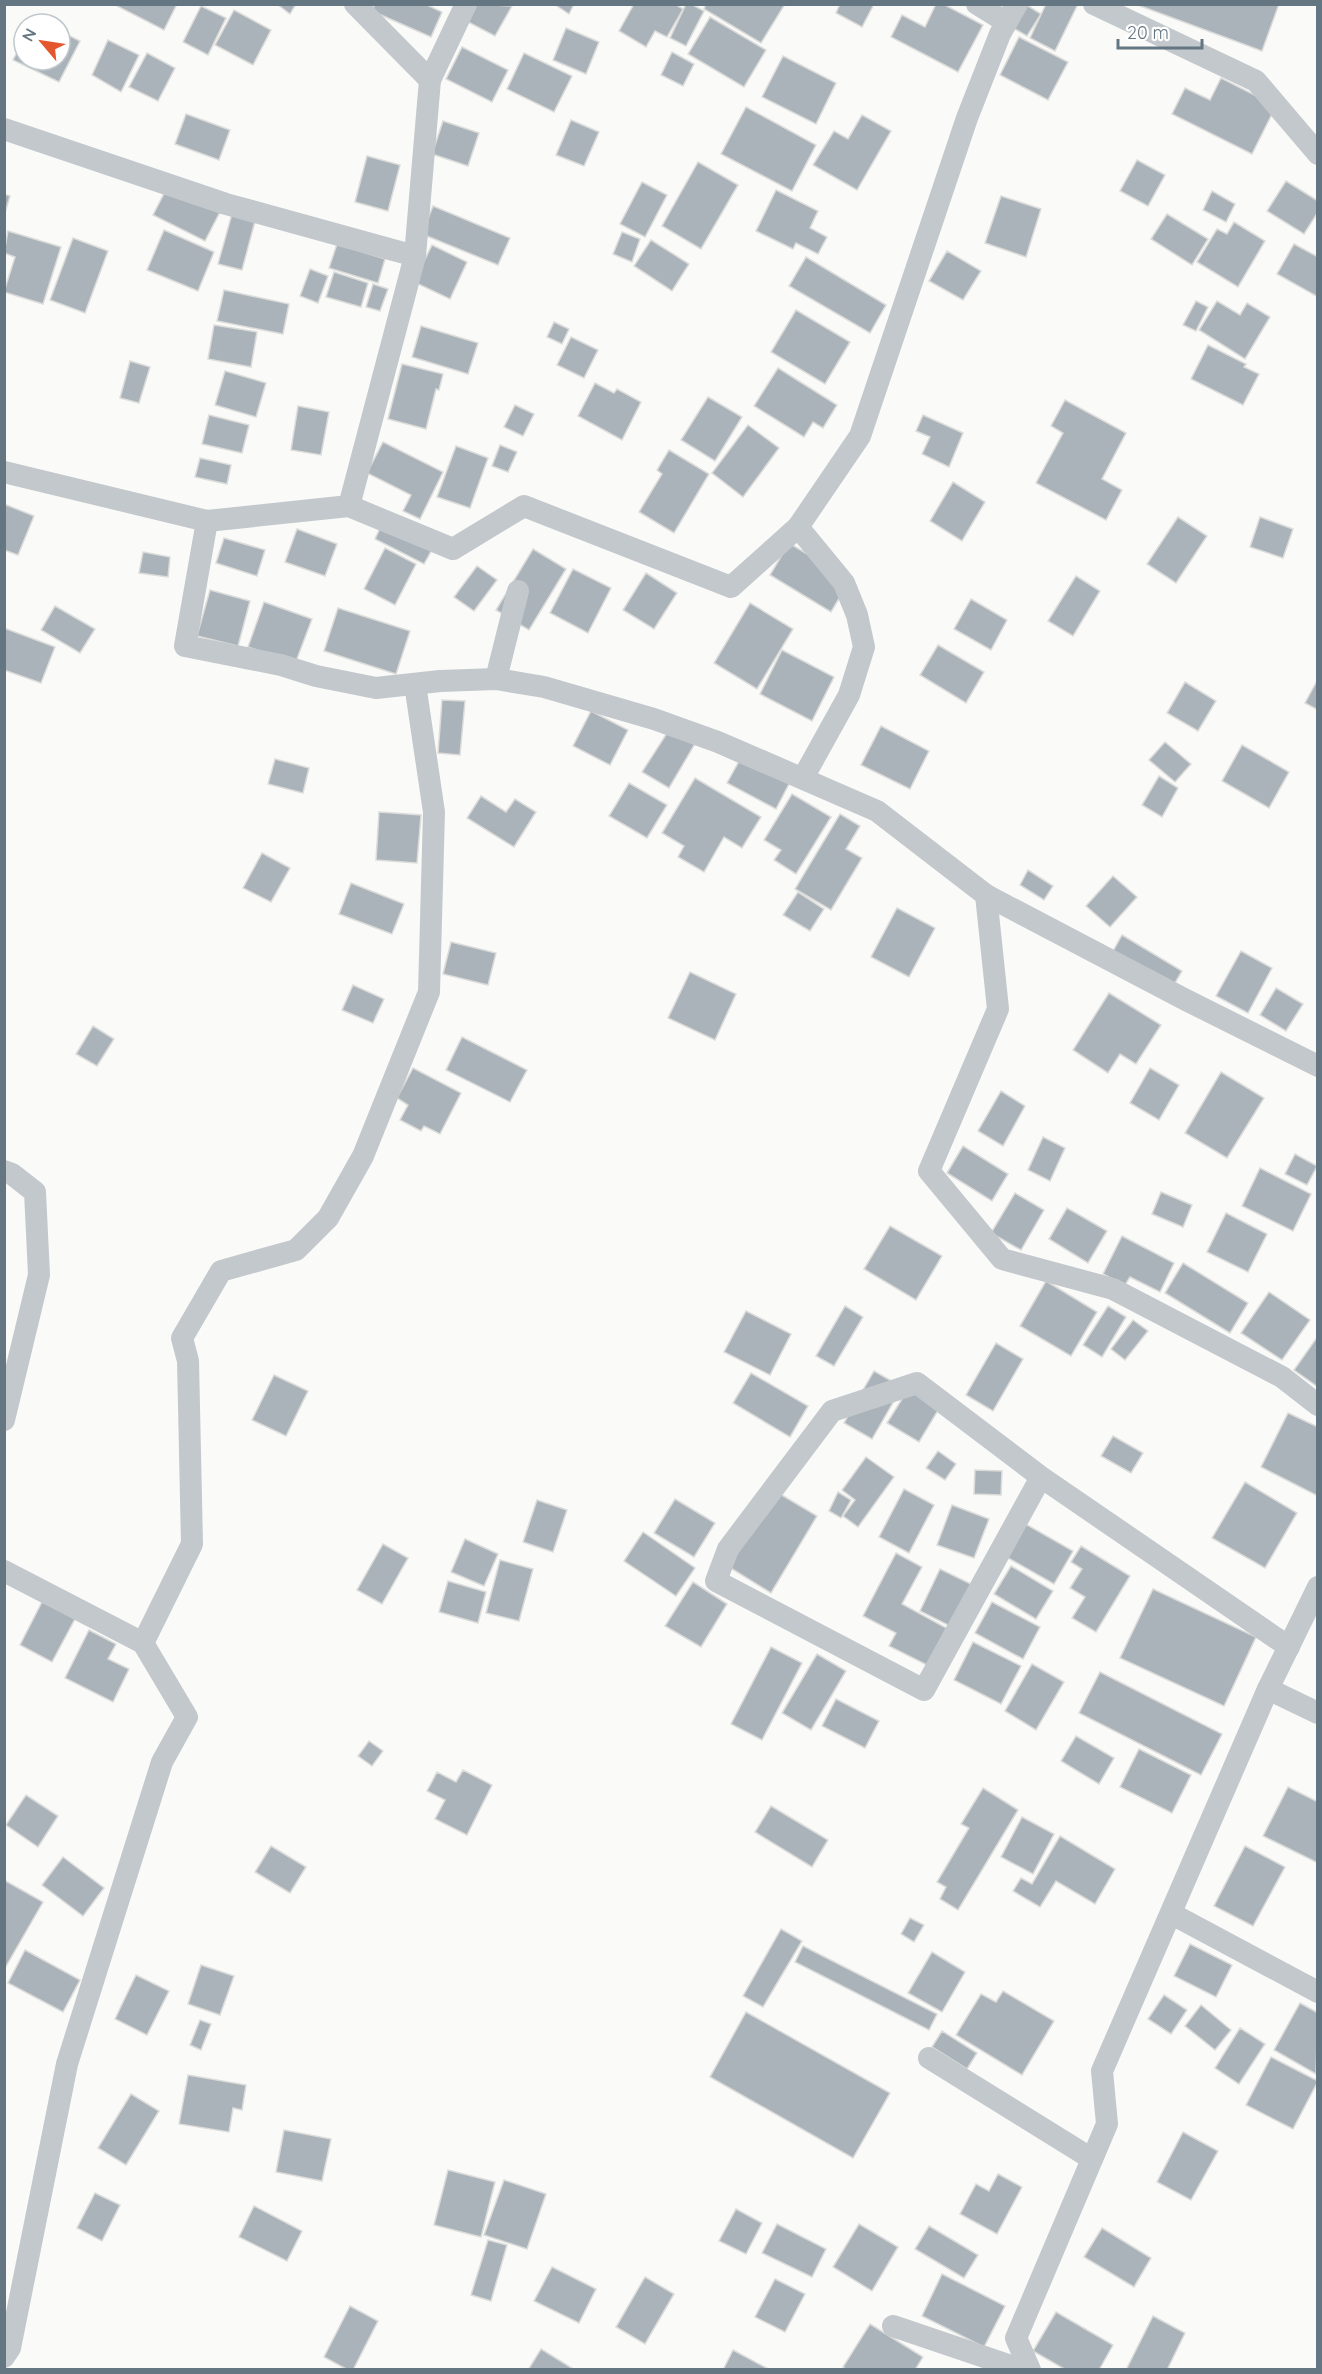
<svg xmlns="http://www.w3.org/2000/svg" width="1322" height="2374" viewBox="0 0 1322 2374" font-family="Quicksand,sans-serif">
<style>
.building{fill:#aab3b9;stroke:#dcdcda;stroke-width:1.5}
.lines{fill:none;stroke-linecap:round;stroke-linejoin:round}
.minor{stroke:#c3c8cc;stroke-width:22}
</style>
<rect width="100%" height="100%" fill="#fafaf8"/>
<g class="building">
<path d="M118 4H177L164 30 117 6Z"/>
<path d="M277 4H296L290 14Z"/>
<path d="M375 4H425L442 12 431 37 372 11Z"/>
<path d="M477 4 512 6 495 36 468 22Z"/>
<path d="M554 4H574L569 14Z"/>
<path d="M675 4 683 9 667 37 655 31 646 47 619 31 634 4Z"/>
<path d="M686 4H691L704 11 686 46 670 38Z"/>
<path d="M706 4H785L761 43 704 9Z"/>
<path d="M840 4H874L862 27 836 13Z"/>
<path d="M936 4H943L983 25 958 72 891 37 902 15 925 27Z"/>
<path d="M1025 4 1041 14 1027 36 1008 25Z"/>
<path d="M1046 4H1074L1077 6 1055 51 1030 38Z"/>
<path d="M1135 4H1279L1262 51Z"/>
<path d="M201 6 226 18 208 55 183 42Z"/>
<path d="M234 10 271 30 253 65 215 45Z"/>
<path d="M710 17 766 50 744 87 688 54Z"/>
<path d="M566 28 599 42 586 74 553 60Z"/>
<path d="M60 31 80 41 59 82 13 60 24 39V60H60Z"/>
<path d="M1019 37 1068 62 1048 100 1000 75Z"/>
<path d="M108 40 139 55 121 92 92 75Z"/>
<path d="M462 47 508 70 492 102 446 79Z"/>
<path d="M672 52 694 64 683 86 661 75Z"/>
<path d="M147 53 175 68 158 101 129 87Z"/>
<path d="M524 53 572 76 554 112 507 89Z"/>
<path d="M783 56 836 83 816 124 762 97Z"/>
<path d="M1221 78 1276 106 1252 154 1172 114 1185 88 1210 100Z"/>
<path d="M746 107 816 145 792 191 721 154Z"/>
<path d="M186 114 230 130 219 160 175 144Z"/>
<path d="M862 115 891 131 857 190 813 165 834 131 848 139Z"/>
<path d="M571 120 599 132 584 166 556 155Z"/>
<path d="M443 121 479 133 468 166 432 154Z"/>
<path d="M367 156 400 165 388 211 355 202Z"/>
<path d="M1137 160 1165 175 1148 206 1120 191Z"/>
<path d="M698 162 738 185 701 249 662 226Z"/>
<path d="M1286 181 1318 201V212L1304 234 1267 211Z"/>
<path d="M170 182 222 208 205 241 153 215Z"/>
<path d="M642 182 667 195 645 237 620 224Z"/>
<path d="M776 190 818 211 810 228 827 237 818 254 796 243 793 249 756 231Z"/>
<path d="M1212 191 1235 204 1226 222 1203 210Z"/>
<path d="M4 194 10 196 4 216Z"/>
<path d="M1001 196 1041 209 1026 257 985 243Z"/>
<path d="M235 203 258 210 242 270 218 264Z"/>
<path d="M433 206 510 238 498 265 422 234Z"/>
<path d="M1167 214 1208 239 1192 265 1151 239Z"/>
<path d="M1234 222 1265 241 1238 287 1197 262 1217 229 1227 234Z"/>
<path d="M164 230 214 252 198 291 147 270Z"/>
<path d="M8 231 61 247 43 304 4 292 15 257 4 253Z"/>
<path d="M622 232 640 239 632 262 613 254Z"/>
<path d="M73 238 108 251 85 313 50 300Z"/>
<path d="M651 240 689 264 672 291 634 266Z"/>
<path d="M337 244 385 259 378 283 329 268Z"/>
<path d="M1294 244 1318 257V297L1277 274Z"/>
<path d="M432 245 467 262 450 299 414 282Z"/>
<path d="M947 251 981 271 963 300 929 281Z"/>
<path d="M806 257 886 305 870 333 789 286Z"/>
<path d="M310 269 328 276 318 303 300 296Z"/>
<path d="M334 272 368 283 361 307 326 297Z"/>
<path d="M373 284 388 289 380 311 366 307Z"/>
<path d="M224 290 289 304 283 334 217 321Z"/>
<path d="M1196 301 1208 307 1196 331 1183 325Z"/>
<path d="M1217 301 1240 315 1247 303 1270 317 1245 359 1199 330Z"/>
<path d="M796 310 850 342 825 384 771 352Z"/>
<path d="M554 322 569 329 562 344 547 337Z"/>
<path d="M214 325 257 332 251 367 208 359Z"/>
<path d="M421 326 478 343 468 374 412 357Z"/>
<path d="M571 337 598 350 584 378 557 365Z"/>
<path d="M1208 345 1246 364 1244 367 1259 374 1243 405 1191 379Z"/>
<path d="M130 361 150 367 139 403 120 398Z"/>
<path d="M402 364 443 374 439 390 436 389 426 429 388 419Z"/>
<path d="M778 368 837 405 823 428 813 422 804 437 754 406Z"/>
<path d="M225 371 266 383 256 417 215 405Z"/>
<path d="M595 383 614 393 617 389 641 402 622 440 578 416Z"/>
<path d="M708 397 742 417 715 461 681 440Z"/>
<path d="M1065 400 1126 433 1102 479 1122 490 1106 520 1036 483 1063 433 1051 426Z"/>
<path d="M515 405 534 414 523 436 504 427Z"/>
<path d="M298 406 329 412 321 455 291 450Z"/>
<path d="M209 415 249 425 242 453 202 444Z"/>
<path d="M923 415 963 433 949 467 922 454 930 437 916 431Z"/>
<path d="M748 425 779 448 743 497 712 473Z"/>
<path d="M383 442 443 472 420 519 403 511 411 495 367 473Z"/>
<path d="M500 445 517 452 508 472 492 466Z"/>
<path d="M456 446 488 458 470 508 437 497Z"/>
<path d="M669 450 709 474 674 533 639 512 662 474 657 470Z"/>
<path d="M200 458 231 465 227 484 195 477Z"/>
<path d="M953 482 985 502 962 541 930 521Z"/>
<path d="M4 504 34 516 18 555 4 550Z"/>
<path d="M1178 517 1207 536 1176 583 1147 564Z"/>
<path d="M1260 517 1293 529 1283 558 1250 547Z"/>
<path d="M384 520 434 546 424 564 375 539Z"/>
<path d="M297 529 337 544 325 576 285 562Z"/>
<path d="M224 538 265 550 257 576 216 563Z"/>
<path d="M789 543 850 580 831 612 770 575Z"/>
<path d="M385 548 416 564 395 605 364 589Z"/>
<path d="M533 549 566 569 529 630 496 610Z"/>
<path d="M143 552 170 557 168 577 139 573Z"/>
<path d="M477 566 497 580 474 611 454 597Z"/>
<path d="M573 569 611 588 588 633 550 613Z"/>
<path d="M646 573 677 593 654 629 623 610Z"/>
<path d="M1076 576 1100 591 1073 636 1048 621Z"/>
<path d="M210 590 250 601 238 646 197 636Z"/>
<path d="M971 599 1007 620 991 650 954 629Z"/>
<path d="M264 602 312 619 295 664 248 647Z"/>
<path d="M750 603 793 629 757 689 714 663Z"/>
<path d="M55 606 95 629 80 653 41 630Z"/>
<path d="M338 608 410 631 396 674 324 651Z"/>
<path d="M4 628 55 647 41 683 4 670Z"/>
<path d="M938 645 984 672 966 703 920 675Z"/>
<path d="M782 650 834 677 812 721 760 694Z"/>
<path d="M1318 679V710L1305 703Z"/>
<path d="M1185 682 1216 701 1198 731 1167 713Z"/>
<path d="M442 700 465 701 460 755 438 753Z"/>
<path d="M591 711 628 730 610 765 573 746Z"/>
<path d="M881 726 929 751 910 789 861 765Z"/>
<path d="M669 730 696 742 669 788 642 772Z"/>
<path d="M1165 742 1191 764 1175 782 1149 760Z"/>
<path d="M1242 745 1289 772 1269 808 1222 781Z"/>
<path d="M743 754 791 780 776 809 727 783Z"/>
<path d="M275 759 309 768 303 793 268 784Z"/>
<path d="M1159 776 1178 788 1162 817 1142 805Z"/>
<path d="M695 778 761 817 742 848 724 837 704 872 678 857 684 846 662 833Z"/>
<path d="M629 783 667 805 647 838 609 816Z"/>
<path d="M792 794 831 817 796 874 774 860 781 850 764 840Z"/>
<path d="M481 796 506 812 515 799 536 812 514 847 467 818Z"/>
<path d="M379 812 421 815 417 863 376 860Z"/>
<path d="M840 814 860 826 846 849 862 858 831 910 795 889Z"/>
<path d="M262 853 290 868 271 902 243 888Z"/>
<path d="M1028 870 1053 886 1044 900 1020 885Z"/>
<path d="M1113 876 1137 897 1110 927 1086 906Z"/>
<path d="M351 883 404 904 392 934 339 914Z"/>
<path d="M798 892 824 909 810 931 783 915Z"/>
<path d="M897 908 935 928 909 977 871 957Z"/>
<path d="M1122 935 1182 971 1172 988 1112 953Z"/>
<path d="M451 942 496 953 488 985 443 974Z"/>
<path d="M1241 951 1272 968 1248 1013 1216 996Z"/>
<path d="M690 972 736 994 715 1040 668 1018Z"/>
<path d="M353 985 384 999 373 1023 342 1010Z"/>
<path d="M1276 988 1303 1004 1286 1031 1260 1015Z"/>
<path d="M1109 993 1161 1025 1136 1064 1120 1054 1108 1073 1073 1050Z"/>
<path d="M93 1026 114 1039 97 1066 76 1054Z"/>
<path d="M462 1037 527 1070 510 1102 446 1070Z"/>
<path d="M413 1068 461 1093 440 1134 424 1126 421 1131 400 1120 408 1105 397 1098Z"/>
<path d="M1150 1068 1179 1085 1159 1120 1130 1103Z"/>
<path d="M1221 1072 1264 1098 1227 1158 1185 1133Z"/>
<path d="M1001 1091 1025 1106 1003 1146 978 1131Z"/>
<path d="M1043 1137 1065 1148 1050 1181 1028 1170Z"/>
<path d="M963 1146 1008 1174 992 1201 947 1173Z"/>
<path d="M1295 1154 1317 1166 1307 1185 1285 1174Z"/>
<path d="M1260 1168 1311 1194 1293 1231 1242 1206Z"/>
<path d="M1161 1192 1192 1205 1183 1227 1152 1214Z"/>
<path d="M1015 1193 1044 1210 1021 1250 991 1233Z"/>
<path d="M1067 1208 1107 1231 1088 1263 1049 1239Z"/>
<path d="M1226 1213 1267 1234 1248 1272 1207 1252Z"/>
<path d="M890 1226 942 1256 916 1300 864 1269Z"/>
<path d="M1122 1236 1174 1263 1160 1292 1130 1277 1125 1285 1103 1274Z"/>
<path d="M1183 1263 1248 1303 1230 1333 1165 1293Z"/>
<path d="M1046 1281 1097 1312 1071 1356 1020 1326Z"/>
<path d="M1269 1292 1310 1320 1282 1360 1241 1333Z"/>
<path d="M845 1306 863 1317 834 1366 816 1356Z"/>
<path d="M1108 1306 1126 1317 1102 1357 1083 1345Z"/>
<path d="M746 1311 791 1334 770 1375 724 1352Z"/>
<path d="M1133 1320 1148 1331 1125 1360 1111 1349Z"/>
<path d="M1318 1336V1387L1294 1370Z"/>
<path d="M996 1343 1023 1359 993 1411 966 1395Z"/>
<path d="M874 1371 902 1387 872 1439 844 1423Z"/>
<path d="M751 1373 808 1406 790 1437 733 1403Z"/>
<path d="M274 1375 308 1391 286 1436 252 1420Z"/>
<path d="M912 1383 943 1402 919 1442 887 1423Z"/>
<path d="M1288 1413 1318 1427V1496L1261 1467Z"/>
<path d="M1113 1436 1143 1453 1131 1473 1101 1456Z"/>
<path d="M938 1451 956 1464 945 1480 926 1468Z"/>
<path d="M866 1457 894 1477 858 1527 843 1516 855 1500 842 1490Z"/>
<path d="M975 1470 1002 1471 1001 1495 974 1494Z"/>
<path d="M1245 1482 1297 1513 1265 1568 1212 1538Z"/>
<path d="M904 1489 934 1505 909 1553 879 1537Z"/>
<path d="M775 1491 817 1516 771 1593 729 1567Z"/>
<path d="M838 1492 851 1500 841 1518 829 1511Z"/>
<path d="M675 1499 715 1523 694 1557 654 1533Z"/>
<path d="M537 1500 567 1510 553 1552 523 1542Z"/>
<path d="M952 1505 989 1519 974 1558 937 1545Z"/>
<path d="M1022 1522 1073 1551 1054 1584 1003 1555Z"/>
<path d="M643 1532 695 1568 676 1596 624 1561Z"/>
<path d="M465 1539 498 1554 484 1586 451 1572Z"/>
<path d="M383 1544 408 1558 382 1604 357 1590Z"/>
<path d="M1081 1546 1130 1576 1096 1632 1072 1618 1085 1597 1070 1588 1082 1569 1071 1562Z"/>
<path d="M896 1553 922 1567 902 1604 950 1630 931 1667 889 1646 896 1633 863 1616Z"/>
<path d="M500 1560 533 1569 519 1621 486 1613Z"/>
<path d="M1011 1566 1053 1591 1036 1619 994 1594Z"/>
<path d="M940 1569 973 1585 952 1627 920 1611Z"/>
<path d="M448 1581 486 1592 478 1623 439 1612Z"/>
<path d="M693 1582 727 1604 701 1647 665 1626Z"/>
<path d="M1153 1589 1256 1637 1224 1706 1120 1658Z"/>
<path d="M43 1600 76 1617 52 1662 20 1645Z"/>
<path d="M992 1602 1040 1627 1023 1659 975 1633Z"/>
<path d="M89 1630 116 1644 108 1659 129 1669 113 1702 65 1678Z"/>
<path d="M973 1642 1021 1666 1001 1704 954 1680Z"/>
<path d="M771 1647 802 1663 762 1740 731 1724Z"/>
<path d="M817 1654 846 1671 811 1730 782 1713Z"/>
<path d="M1032 1664 1064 1682 1036 1730 1005 1711Z"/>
<path d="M1100 1672 1222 1734 1201 1775 1079 1713Z"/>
<path d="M836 1699 879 1721 865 1748 822 1726Z"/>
<path d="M1076 1736 1114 1758 1099 1784 1061 1761Z"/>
<path d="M369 1741 383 1751 372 1766 358 1756Z"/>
<path d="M1139 1749 1191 1775 1172 1813 1120 1787Z"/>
<path d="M463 1770 492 1785 467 1835 435 1819 445 1800 427 1791 437 1772 456 1782Z"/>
<path d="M1288 1787 1318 1802V1863L1263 1836Z"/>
<path d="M983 1788 1018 1810 958 1910 940 1899 946 1887 937 1882 969 1828 961 1824Z"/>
<path d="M26 1795 58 1816 38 1847 6 1825Z"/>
<path d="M771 1806 828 1840 812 1867 755 1832Z"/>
<path d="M1022 1817 1054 1834 1033 1874 1001 1857Z"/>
<path d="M1060 1836 1115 1869 1095 1904 1056 1881 1040 1907 1013 1891 1021 1878 1032 1884Z"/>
<path d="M271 1846 306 1867 290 1893 255 1872Z"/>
<path d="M1245 1846 1285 1867 1253 1926 1214 1906Z"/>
<path d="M63 1857 104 1888 83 1916 42 1885Z"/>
<path d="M4 1880 43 1902 5 1968H4Z"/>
<path d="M910 1918 924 1925 914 1942 901 1934Z"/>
<path d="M781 1929 802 1941 763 2007 743 1996Z"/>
<path d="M1190 1944 1232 1965 1216 1997 1174 1976Z"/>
<path d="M803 1946 937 2014 929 2030 795 1962Z"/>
<path d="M25 1950 80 1980 63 2012 8 1983Z"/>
<path d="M932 1952 965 1972 942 2012 908 1993Z"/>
<path d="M201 1965 234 1976 220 2015 188 2004Z"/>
<path d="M136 1975 169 1991 147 2035 115 2019Z"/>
<path d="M1003 1991 1054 2021 1022 2075 956 2035 981 1994 996 2002Z"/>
<path d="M1164 1995 1187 2010 1171 2034 1148 2019Z"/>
<path d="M1300 2003 1318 2013 1316 2074 1274 2050Z"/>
<path d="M1201 2005 1231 2030 1215 2050 1185 2026Z"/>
<path d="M746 2012 890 2093 853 2158 710 2077Z"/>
<path d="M200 2020 211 2024 201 2050 190 2045Z"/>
<path d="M1240 2028 1265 2044 1239 2084 1215 2068Z"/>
<path d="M942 2031 977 2053 967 2069 932 2047Z"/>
<path d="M1271 2057 1318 2081 1293 2129 1246 2105Z"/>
<path d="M188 2075 246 2085 242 2110 233 2108 229 2132 179 2124Z"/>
<path d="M131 2094 159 2111 126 2165 98 2148Z"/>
<path d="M284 2130 331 2139 322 2181 276 2172Z"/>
<path d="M1183 2132 1218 2151 1191 2200 1157 2182Z"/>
<path d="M448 2170 495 2182 481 2237 434 2225Z"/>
<path d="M998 2174 1022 2187 997 2234 960 2214 976 2184 989 2191Z"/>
<path d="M504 2180 546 2194 527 2249 484 2235Z"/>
<path d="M95 2193 120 2205 102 2241 77 2228Z"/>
<path d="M254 2206 302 2231 287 2261 239 2237Z"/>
<path d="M736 2209 762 2223 746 2254 719 2241Z"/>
<path d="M777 2224 826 2249 812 2277 762 2253Z"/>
<path d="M859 2224 898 2247 872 2291 833 2267Z"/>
<path d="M929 2226 978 2255 964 2278 915 2249Z"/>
<path d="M1102 2228 1151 2258 1134 2287 1084 2257Z"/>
<path d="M488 2240 507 2245 491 2301 471 2295Z"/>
<path d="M552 2267 596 2289 579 2323 534 2301Z"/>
<path d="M942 2274 1005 2306 984 2347 922 2316Z"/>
<path d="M645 2277 674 2294 645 2344 616 2327Z"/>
<path d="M775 2279 805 2294 785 2332 755 2317Z"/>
<path d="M350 2306 378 2321 353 2370H348L324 2357Z"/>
<path d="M1056 2312 1113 2345 1099 2370H1066L1033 2351Z"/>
<path d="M1153 2316 1185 2333 1167 2370H1131L1127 2368Z"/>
<path d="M870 2324 923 2357 915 2370H847L843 2367Z"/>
<path d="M541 2349 575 2370H528Z"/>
<path d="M733 2350 770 2370H723Z"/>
</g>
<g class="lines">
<g class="minor">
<path d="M355 4 430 80 415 256 349 506 207 521 185 646 281 665 316 676 376 688 440 681 496 679 544 687 654 719 718 742 877 811 986 895 998 1009 929 1171 1002 1259 1113 1289 1282 1377 1318 1405"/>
<path d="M977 4 1006 22"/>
<path d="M1094 4 1256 81 1318 154"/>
<path d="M430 80 466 4"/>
<path d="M4 129 226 204 415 256"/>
<path d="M4 472 207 521"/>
<path d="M349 506 453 549 524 506 731 587 798 527 860 436 967 118 1000 34 1017 4"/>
<path d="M798 527 844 583 857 615 864 647 849 695 803 778"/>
<path d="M496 679 518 591"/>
<path d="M986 895 1186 1000 1318 1066"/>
<path d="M4 1171 12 1174 35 1192 39 1275 4 1420"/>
<path d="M1041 1477 924 1690 716 1581 728 1549 832 1411 917 1383 1041 1477 1289 1647"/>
<path d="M4 1571 143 1643 187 1717 162 1762 67 2064 10 2348 4 2357"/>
<path d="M143 1643 192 1544 188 1361 182 1338 221 1271 296 1250 328 1218 363 1156 429 992 434 812 415 684"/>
<path d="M1268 1689 1318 1713"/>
<path d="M1172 1914 1318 1992"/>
<path d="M929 2058 1092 2159"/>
<path d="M893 2326 1023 2370"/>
<path d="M1030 2370 1016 2338 1107 2124 1102 2071 1268 1689 1318 1587"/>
</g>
</g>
<rect width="1322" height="2374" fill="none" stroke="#657683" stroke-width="12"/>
<g transform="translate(42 42) rotate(299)"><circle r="28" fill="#ffffff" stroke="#c1c8cd" stroke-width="1.5"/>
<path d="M0-4.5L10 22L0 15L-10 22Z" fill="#e4572e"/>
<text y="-9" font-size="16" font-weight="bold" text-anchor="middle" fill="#657683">N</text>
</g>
<path d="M1118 39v9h84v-9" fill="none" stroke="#657683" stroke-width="3"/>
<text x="1127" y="39" font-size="18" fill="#657683" stroke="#ffffff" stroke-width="4.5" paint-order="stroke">20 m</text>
</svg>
